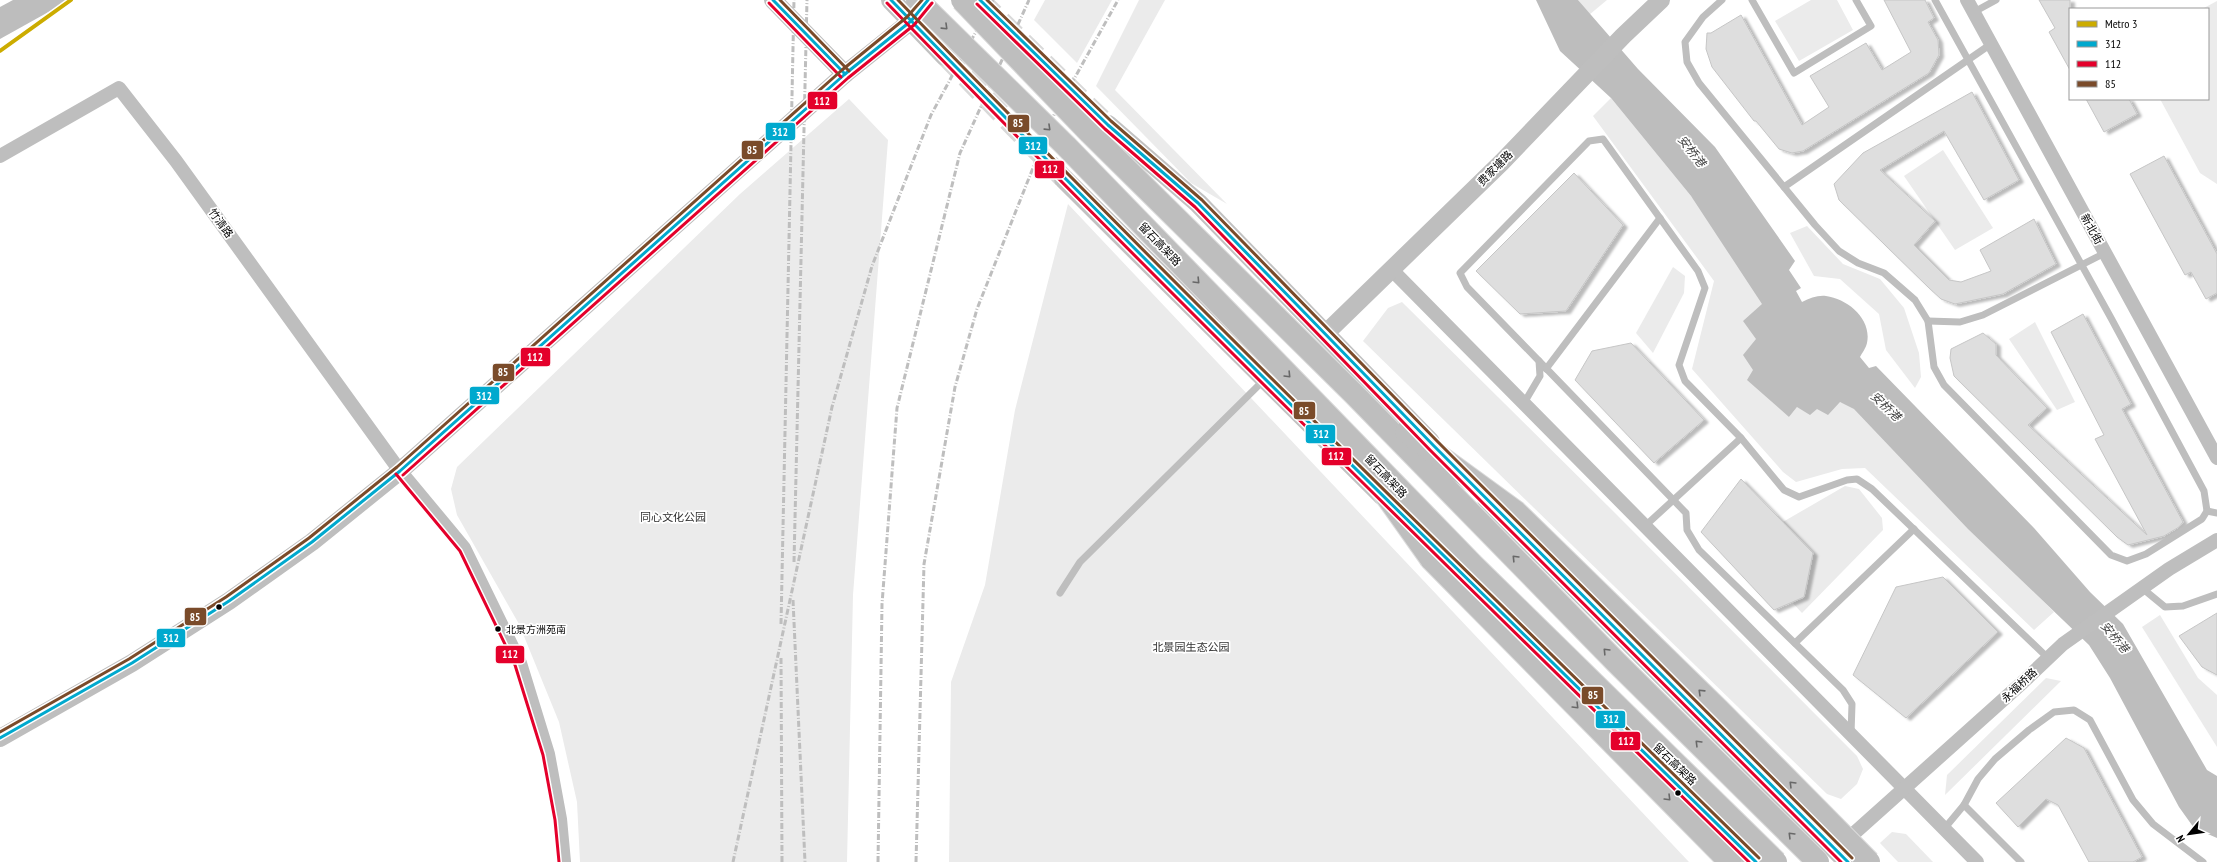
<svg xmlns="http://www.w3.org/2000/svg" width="2217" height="862" viewBox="0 0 2217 862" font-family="'PT Sans Narrow','Noto Sans SC',sans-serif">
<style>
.green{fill:#ebebeb}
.water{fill:#bdbdbd}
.building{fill:#dedede;stroke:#c6c6c6;filter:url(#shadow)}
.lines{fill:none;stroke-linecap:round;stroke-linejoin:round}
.secondary-tunnel{stroke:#d9d9d9;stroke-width:20;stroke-dasharray:20 10;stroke-linecap:butt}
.trunk-casing{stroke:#dbdbdb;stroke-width:24}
.service{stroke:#bebebe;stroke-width:7}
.minor{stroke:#bebebe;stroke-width:14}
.tertiary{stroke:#bebebe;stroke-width:18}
.secondary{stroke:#c2c2c2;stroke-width:20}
.trunk{stroke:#bebebe;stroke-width:22}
.rail{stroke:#bebebe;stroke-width:3;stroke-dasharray:6 2 1 2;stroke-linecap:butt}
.trunk-bridge-casing{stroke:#dbdbdb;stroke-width:24;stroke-linecap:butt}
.trunk-bridge{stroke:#bebebe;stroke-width:22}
.bus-1-casing{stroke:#fff;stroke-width:6}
.bus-2-casing{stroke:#fff;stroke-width:6}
.bus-3-casing{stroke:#fff;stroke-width:6}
.bus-1{stroke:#00a9ce;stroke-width:3}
.bus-2{stroke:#e4002b;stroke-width:3}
.bus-3{stroke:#7a4b2a;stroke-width:3}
.metro-1-casing{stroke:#fff;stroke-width:7}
.metro-1{stroke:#ccac00;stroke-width:4}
.oneway{stroke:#686868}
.bus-dot{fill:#000;stroke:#fff;stroke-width:1.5}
.labels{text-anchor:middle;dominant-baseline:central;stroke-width:3.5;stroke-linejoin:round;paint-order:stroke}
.bus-label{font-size:10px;fill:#000;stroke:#fff;text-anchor:start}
.street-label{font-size:11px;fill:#000;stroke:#fff}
.park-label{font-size:11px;fill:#313131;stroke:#fff}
.water-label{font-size:12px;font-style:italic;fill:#424242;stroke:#fff}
.line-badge{stroke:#fff;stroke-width:1.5}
.badge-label{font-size:11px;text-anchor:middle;font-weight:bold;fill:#fff}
</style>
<defs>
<filter id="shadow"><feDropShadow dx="4.5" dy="2.5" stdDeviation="1" flood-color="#0004"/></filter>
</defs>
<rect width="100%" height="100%" fill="#fff"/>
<g class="green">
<path d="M1045 0H1112L1077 63 1034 20Z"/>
<path d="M1139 0H1165L1115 90 1227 204 1191 183 1096 86Z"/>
<path d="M1578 0H1607L1589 15Z"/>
<path d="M1811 0H1837L1853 30 1799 61 1775 21Z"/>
<path d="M2217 1V184L2200 173 2160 99H2208V9H2202Z"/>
<path d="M1611 98 1691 196 1781 293 1757 339 1789 417 1797 407 1840 402 1853 406 2054 612 2034 630 1865 468 1842 469 1796 482 1783 472 1692 369 1714 281 1593 116Z"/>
<path d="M849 99 888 140 853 595 847 862H580L577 802 559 722 519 624 457 515 451 489 457 467 740 194Z"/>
<path d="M1943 150 1993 228 1955 250 1904 176Z"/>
<path d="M1068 204 1689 862H949L951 682 985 585 1015 410Z"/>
<path d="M1807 226 1843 264 1880 279 1904 308 1919 353 1921 377 1915 388 1886 350 1879 314 1840 279 1814 276 1790 233Z"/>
<path d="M1673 267 1685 276 1684 293 1653 353 1636 333Z"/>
<path d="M1402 302 1611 509 1857 756 1863 769 1857 784 1841 799 1827 794 1363 341 1388 308Z"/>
<path d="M2035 322 2075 402 2057 410 2009 339Z"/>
<path d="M1845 486 1859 489 1882 518 1883 530 1802 613 1745 552 1769 530Z"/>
<path d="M2160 615 2198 678 2217 695V747L2142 627Z"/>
<path d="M2046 678 2061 681 1945 795 1947 775Z"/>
<path d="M1892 832 1906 834 1933 862H1898L1880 843Z"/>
</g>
<g class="water">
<path d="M13 0H70L0 39V7Z"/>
<path d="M1536 0H1578L1638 69 1715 147 1795 261 1789 270 1801 288 1796 291 1802 302C1810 298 1818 295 1826 296 1848 299 1872 319 1867 343 1866 348 1862 353 1860 357L1869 368 1876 366 2034 528 2090 592 2123 624 2207 770 2217 776V838L2194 828 2179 807 2110 678 2089 645 1968 529 1854 409 1840 402 1828 415 1817 409 1810 415 1797 407 1789 417 1747 380 1753 370 1743 355 1756 339 1743 321 1762 304 1691 196 1611 98 1560 51Z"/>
</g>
<g class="building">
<path d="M1884 0H1925L1934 18 1928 22 1938 40 1939 55 1929 73 1803 151 1792 153 1779 149 1756 121H1754L1712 67 1706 49 1707 33H1711L1741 15 1802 125 1829 107 1810 76 1866 43 1882 70 1911 52Z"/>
<path d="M2039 0H2070V70L2049 32 2055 28Z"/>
<path d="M1972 92 2019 180 1984 200 1944 131 1880 170 1935 221 1914 245 1949 280 1961 282 1991 271 1980 250 2034 219 2056 264 2003 294 1955 304 1941 299 1929 288 1839 200 1834 184 1863 153Z"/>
<path d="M2086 99H2129L2137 114 2104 132Z"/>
<path d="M2164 156 2217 254V293L2206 299 2191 272 2185 275 2130 174Z"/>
<path d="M1574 173 1623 225 1566 311 1520 314 1476 271Z"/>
<path d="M2083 314 2131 404 2122 409 2183 522 2179 527 2164 536 2128 545 2117 537 1954 376 1950 358 1951 349 1983 333 1996 344V355L2047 408 2028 425 2147 535 2095 439 2104 435 2051 332Z"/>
<path d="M1631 343 1704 420 1654 463 1575 380 1592 351Z"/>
<path d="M1741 479 1813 553 1804 597 1774 610 1701 532Z"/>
<path d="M1943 577 1998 632 1906 718 1853 675 1896 587Z"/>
<path d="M2217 613V675L2202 667 2179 636Z"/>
<path d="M2066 738 2084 748 2142 857 2133 862H2089L2058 805 2046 799 2018 827 1996 803Z"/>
</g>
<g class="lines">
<g class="secondary-tunnel">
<path d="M980 0 1108 125"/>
<path d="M945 56 1064 179"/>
</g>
<defs>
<path id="trunk" d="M1431 559 1730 862"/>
</defs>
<use href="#trunk" class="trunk-casing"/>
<g class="service">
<path d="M1722 0 1703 17 1685 42 1687 62 1699 83 1815 225 1839 251 1858 263 1884 273 1915 300 1928 321 1934 367 1944 385 2111 555 2127 561 2146 554 2202 519 2207 511 2204 491 2111 318 1935 0"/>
<path d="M1752 0 1794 73 1871 26 1856 0"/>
<path d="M1974 12 1996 0"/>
<path d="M1784 187 1991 44"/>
<path d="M1928 321 1960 322 1983 315 2105 253"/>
<path d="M1539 361 1686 513 1687 530 1699 550 1843 690 1852 704 1851 734"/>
<path d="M1546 369 1660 218"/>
<path d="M1524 403 1540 376 1539 361 1467 287 1460 273 1589 141 1603 139 1698 271 1705 288 1679 365 1685 381 1741 438 1784 490 1799 497 1847 480 1857 479 1872 489 2048 658"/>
<path d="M2207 511 2217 513"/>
<path d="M1645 526 1741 438"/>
<path d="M2142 588 2165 607 2183 606 2217 594"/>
<path d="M1060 593 1080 562 1264 380"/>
<path d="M1795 643 1914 529"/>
<path d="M1964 805 2021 862"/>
<path d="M1944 829 1964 805 1978 779 1995 759 2029 730 2054 712 2074 710 2090 720 2133 800 2153 824 2203 862"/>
</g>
<g class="minor">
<path d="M1967 0 2217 458"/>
<path d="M0 156 119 88 176 161 400 471 464 548 520 663 548 754 560 819 564 862"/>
<path d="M1392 270 1977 862"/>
<path d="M1841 845 2023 682 2063 644 2169 569 2217 540"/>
</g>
<g class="tertiary">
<path d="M773 0 845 74"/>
<path d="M1325 334 1502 162 1623 36 1661 0"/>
<path d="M0 738 132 663 229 601 312 542 400 471 845 74 911 21 920 10"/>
</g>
<g class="secondary">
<path d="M891 0 945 56"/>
<path d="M1108 125 1198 203 1430 442"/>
<path d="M1064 179 1383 496"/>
<path d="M1487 499 1848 862"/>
<path d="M1423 536 1756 862"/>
</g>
<use href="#trunk" class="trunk"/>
<g class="rail">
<path d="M794 562 807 0"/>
<path d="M793 600 805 862"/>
<path d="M781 624 794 0"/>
<path d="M781 658 782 862"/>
<path d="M733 862 832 407 872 266 931 115 993 0"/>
<path d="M878 862 882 604 897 408 960 153 1029 0"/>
<path d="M916 862 924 564 955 387 977 309 1054 115 1118 0"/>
</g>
<defs>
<g id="trunk-bridge">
<path d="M917 0 1066 146 1472 564 1776 862"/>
<path d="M962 0 1090 133 1354 394 1616 662 1818 862"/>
<path d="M1406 432 1516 512 1719 710 1869 862"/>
<path d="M1375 480 1431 559"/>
</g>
</defs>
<use href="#trunk-bridge" class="trunk-bridge-casing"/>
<use href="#trunk-bridge" class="trunk-bridge"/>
<defs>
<g id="bus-1">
<path d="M773 0 845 74"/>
<path d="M891 0C1174 293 1465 577 1756 862"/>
<path d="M980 0 1108 125 1198 203 1434 446 1848 862"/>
<path d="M0 738 132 663 229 601 312 542 400 471 845 74 911 21 928 0"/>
</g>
<g id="bus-2">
<path d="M769 3 841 77"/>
<path d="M887 3C1169 295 1459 578 1749 862"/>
<path d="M977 4 1105 129 1195 207 1430 450 1841 862"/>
<path d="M396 474 460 551 515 665 543 755 555 820 559 862"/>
<path d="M403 475 848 78 914 25 932 3"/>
</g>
<g id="bus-3">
<path d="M780 0 849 71"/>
<path d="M898 0C1180 292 1470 575 1759 858"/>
<path d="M987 0 1111 121 1202 200 1438 442 1852 858"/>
<path d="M0 732 129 659 226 597 309 538 397 467 842 70 907 17 922 0"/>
</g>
</defs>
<use href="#bus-1" class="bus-1-casing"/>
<use href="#bus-2" class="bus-2-casing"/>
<use href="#bus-3" class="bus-3-casing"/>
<use href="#bus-1" class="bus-1"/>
<use href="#bus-2" class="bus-2"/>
<use href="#bus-3" class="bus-3"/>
<defs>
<path id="metro-1" d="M0 51 71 0"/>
</defs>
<use href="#metro-1" class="metro-1-casing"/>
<use href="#metro-1" class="metro-1"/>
</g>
<defs><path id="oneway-chevron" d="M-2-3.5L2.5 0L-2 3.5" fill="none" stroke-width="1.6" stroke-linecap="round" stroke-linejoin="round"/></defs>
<g class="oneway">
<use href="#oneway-chevron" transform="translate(945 27) rotate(44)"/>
<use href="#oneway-chevron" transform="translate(1048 128) rotate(44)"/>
<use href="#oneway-chevron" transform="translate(1197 281) rotate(46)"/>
<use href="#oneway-chevron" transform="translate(1288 375) rotate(46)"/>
<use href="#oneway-chevron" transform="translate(1515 558) rotate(-134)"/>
<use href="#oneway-chevron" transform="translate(1606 651) rotate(-134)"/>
<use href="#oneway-chevron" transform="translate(1701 692) rotate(-136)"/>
<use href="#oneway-chevron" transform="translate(1576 706) rotate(45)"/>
<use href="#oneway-chevron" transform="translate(1698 743) rotate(-135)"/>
<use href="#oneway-chevron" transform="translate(1792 784) rotate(-135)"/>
<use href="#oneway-chevron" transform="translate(1668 798) rotate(45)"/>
<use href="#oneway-chevron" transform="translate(1791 835) rotate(-135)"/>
</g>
<g class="bus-dot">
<circle cx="219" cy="607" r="3.5"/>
<circle cx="498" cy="629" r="3.5"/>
<circle cx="1678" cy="793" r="3.5"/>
</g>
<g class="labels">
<g class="bus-label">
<text x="506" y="629">北景方洲苑南</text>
</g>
<g class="street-label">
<text transform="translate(1495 168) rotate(-45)">费家塘路</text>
<text transform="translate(221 223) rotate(54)">竹清路</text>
<text transform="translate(2092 229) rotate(61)">新北街</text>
<text transform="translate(1160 244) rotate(46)">留石高架路</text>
<text transform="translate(1386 476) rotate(46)">留石高架路</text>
<text transform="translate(2019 685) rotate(-43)">永福桥路</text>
<text transform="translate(1675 764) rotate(44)">留石高架路</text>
</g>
<g class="park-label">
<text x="673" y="517">同心文化公园</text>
<text x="1191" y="647">北景园生态公园</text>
</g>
<g class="water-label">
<text transform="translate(1692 151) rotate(52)">安桥港</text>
<text transform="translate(1886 406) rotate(43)">安桥港</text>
<text transform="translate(2115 637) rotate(50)">安桥港</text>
</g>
</g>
<g class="line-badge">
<rect x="807" y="91" width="31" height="19" rx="4" fill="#e4002b"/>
<rect x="1007" y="114" width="23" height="19" rx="4" fill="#7a4b2a"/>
<rect x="765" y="122" width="31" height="19" rx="4" fill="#00a9ce"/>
<rect x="1018" y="136" width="30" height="19" rx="4" fill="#00a9ce"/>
<rect x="741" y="140" width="23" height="20" rx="4" fill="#7a4b2a"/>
<rect x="1034" y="160" width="31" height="19" rx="4" fill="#e4002b"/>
<rect x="520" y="347" width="31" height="20" rx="4" fill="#e4002b"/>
<rect x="492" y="363" width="23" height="19" rx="4" fill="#7a4b2a"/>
<rect x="469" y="386" width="31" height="19" rx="4" fill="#00a9ce"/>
<rect x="1293" y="401" width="23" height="19" rx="4" fill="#7a4b2a"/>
<rect x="1305" y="424" width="31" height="20" rx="4" fill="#00a9ce"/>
<rect x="1321" y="447" width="31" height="19" rx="4" fill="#e4002b"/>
<rect x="184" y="607" width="23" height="19" rx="4" fill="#7a4b2a"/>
<rect x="156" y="628" width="30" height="20" rx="4" fill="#00a9ce"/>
<rect x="495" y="645" width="30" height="19" rx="4" fill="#e4002b"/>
<rect x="1581" y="686" width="23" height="19" rx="4" fill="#7a4b2a"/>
<rect x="1595" y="710" width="31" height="19" rx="4" fill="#00a9ce"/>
<rect x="1610" y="731" width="31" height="20" rx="4" fill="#e4002b"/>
</g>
<g class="badge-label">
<text x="822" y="105">112</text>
<text x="1018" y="127">85</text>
<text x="780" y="136">312</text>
<text x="1033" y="150">312</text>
<text x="752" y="154">85</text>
<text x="1050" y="173">112</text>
<text x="535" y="361">112</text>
<text x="503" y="376">85</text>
<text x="484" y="400">312</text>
<text x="1304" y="415">85</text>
<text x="1321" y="438">312</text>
<text x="1336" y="460">112</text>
<text x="195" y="621">85</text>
<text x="171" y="642">312</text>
<text x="510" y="658">112</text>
<text x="1593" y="699">85</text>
<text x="1611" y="723">312</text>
<text x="1626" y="745">112</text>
</g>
<rect x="2069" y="8" width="140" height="92" fill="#ffffff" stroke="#999999"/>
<rect x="2077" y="21" width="20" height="6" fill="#ccac00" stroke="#999999"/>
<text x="2105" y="28" font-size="12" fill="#000000">Metro 3</text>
<rect x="2077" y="41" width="20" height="6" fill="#00a9ce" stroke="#999999"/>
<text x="2105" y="48" font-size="12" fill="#000000">312</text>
<rect x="2077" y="61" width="20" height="6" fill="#e4002b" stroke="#999999"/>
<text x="2105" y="68" font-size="12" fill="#000000">112</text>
<rect x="2077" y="81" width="20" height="6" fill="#7a4b2a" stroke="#999999"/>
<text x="2105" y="88" font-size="12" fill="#000000">85</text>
<g transform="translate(2189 834) rotate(241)" stroke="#ffffff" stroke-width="3" paint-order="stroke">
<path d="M0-3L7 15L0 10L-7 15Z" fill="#000000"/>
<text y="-6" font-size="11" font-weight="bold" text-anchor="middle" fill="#000000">N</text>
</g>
</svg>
